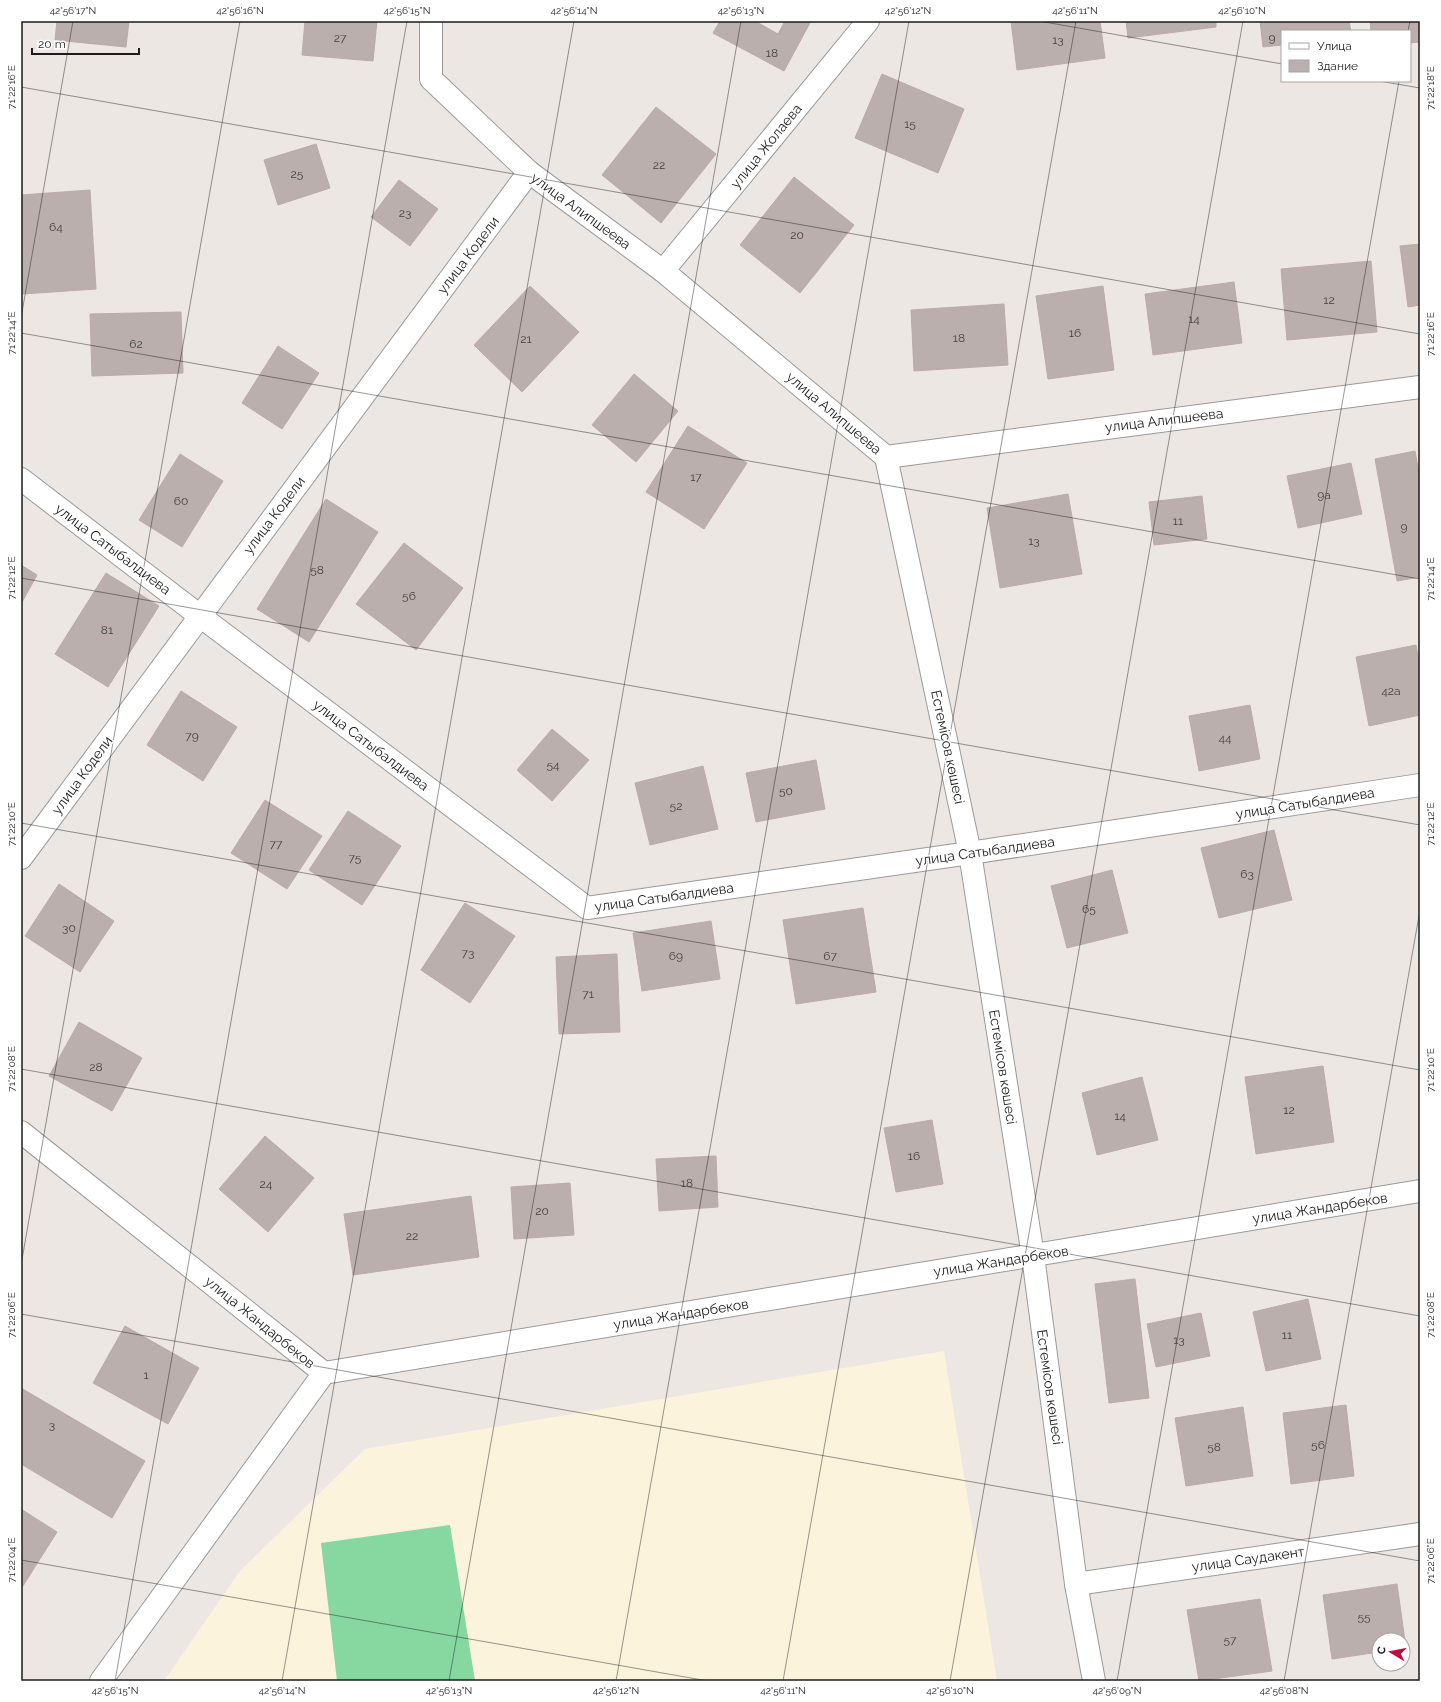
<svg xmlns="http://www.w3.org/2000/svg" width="1441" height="1702" viewBox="0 0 1441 1702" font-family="Raleway,sans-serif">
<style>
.education{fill:#fcf3dd}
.pitch{fill:#87d7a1}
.building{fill:#baafad;stroke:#beaaa7}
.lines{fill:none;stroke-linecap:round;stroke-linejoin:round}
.minor-casing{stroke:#9a9a9a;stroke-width:24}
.minor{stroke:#fff;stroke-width:22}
.ticks{fill:none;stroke:#1d1d1d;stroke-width:1;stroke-opacity:0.45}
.labels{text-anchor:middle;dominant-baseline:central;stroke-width:3;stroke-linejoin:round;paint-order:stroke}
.number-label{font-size:12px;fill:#444241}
.street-label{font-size:14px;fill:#1d1d1d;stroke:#fff}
.neatline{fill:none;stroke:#1d1d1d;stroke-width:1.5}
.ticks-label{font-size:10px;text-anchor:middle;fill:#1d1d1d}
</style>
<rect width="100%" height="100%" fill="#ede7e3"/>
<path class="education" d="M944 1351 997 1681H164L240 1571 365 1449Z"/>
<path class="pitch" d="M450 1525 475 1681H337L321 1543Z"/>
<g class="building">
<path d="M57 21H129L126 47 55 40Z"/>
<path d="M305 21H377L373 61 302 55Z"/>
<path d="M720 21H755L778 34 785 21H811L784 71 713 33Z"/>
<path d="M1011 21H1100L1105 58 1017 70Z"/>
<path d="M1126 21H1216V27L1128 38Z"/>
<path d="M1260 21H1349L1351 31H1282V45L1263 47Z"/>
<path d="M1370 21H1420V42L1410 43V31H1371Z"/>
<path d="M882 74 964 109 938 173 855 138Z"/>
<path d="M656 107 716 154 661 223 602 175Z"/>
<path d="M316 144 330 188 278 205 264 160Z"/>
<path d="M794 177 854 225 800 293 740 245Z"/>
<path d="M399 180 438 209 410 246 371 217Z"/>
<path d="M90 190 96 289 23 294 21 258V195Z"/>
<path d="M1420 244V305L1408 307 1400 246Z"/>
<path d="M1371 261 1377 332 1287 340 1281 269Z"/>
<path d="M1234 282 1242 343 1153 355 1145 294Z"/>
<path d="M530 286 579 332 522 392 474 345Z"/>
<path d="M1103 286 1114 370 1048 379 1036 296Z"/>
<path d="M1004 304 1008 365 914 371 911 310Z"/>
<path d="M181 312 183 373 92 376 90 314Z"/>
<path d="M278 346 319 373 282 429 242 403Z"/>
<path d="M634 374 678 411 636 462 592 425Z"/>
<path d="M688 426 747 463 704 529 646 492Z"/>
<path d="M1415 451 1420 478V577L1397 581 1375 459Z"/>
<path d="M180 454 223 481 182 547 139 520Z"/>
<path d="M1351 463 1362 514 1298 528 1287 476Z"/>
<path d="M1068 494 1082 574 1000 588 987 508Z"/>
<path d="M1202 496 1207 539 1154 545 1149 502Z"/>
<path d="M326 499 378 532 309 642 257 609Z"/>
<path d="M404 543 463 588 416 650 356 604Z"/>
<path d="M21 565 37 575 21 604Z"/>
<path d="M106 573 159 606 108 687 55 654Z"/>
<path d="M1416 645 1420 667V715L1369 726 1356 657Z"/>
<path d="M181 691 237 727 203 781 147 745Z"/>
<path d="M1250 705 1260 759 1199 771 1189 716Z"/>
<path d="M552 729 589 760 552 801 517 770Z"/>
<path d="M816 760 825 809 756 822 746 773Z"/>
<path d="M703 766 718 829 650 845 635 783Z"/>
<path d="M265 800 322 836 287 889 231 853Z"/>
<path d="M348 811 401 846 362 905 309 870Z"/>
<path d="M1274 830 1292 900 1219 918 1201 848Z"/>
<path d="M1112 870 1128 933 1067 948 1051 886Z"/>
<path d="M59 884 114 921 80 972 25 936Z"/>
<path d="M465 903 515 936 470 1003 421 970Z"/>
<path d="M863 908 876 992 796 1004 783 920Z"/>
<path d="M711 921 720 979 642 991 633 933Z"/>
<path d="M617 954 620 1032 559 1034 556 957Z"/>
<path d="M79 1022 142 1058 112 1111 49 1076Z"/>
<path d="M1323 1066 1334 1142 1256 1154 1245 1077Z"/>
<path d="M1142 1077 1158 1140 1097 1155 1082 1093Z"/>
<path d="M932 1120 943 1184 896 1192 884 1128Z"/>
<path d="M265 1136 314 1178 268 1232 219 1189Z"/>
<path d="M716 1156 718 1207 659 1211 656 1159Z"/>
<path d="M570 1183 574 1235 514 1239 511 1187Z"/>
<path d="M471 1196 479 1257 353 1275 344 1214Z"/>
<path d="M1135 1279 1149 1398 1109 1403 1095 1284Z"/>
<path d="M1308 1299 1321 1359 1266 1371 1253 1312Z"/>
<path d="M1201 1313 1210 1356 1156 1367 1147 1324Z"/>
<path d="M125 1326 199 1368 168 1424 93 1383Z"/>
<path d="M21 1388 145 1461 112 1518 21 1464Z"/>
<path d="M1346 1405 1354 1476 1291 1484 1283 1413Z"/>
<path d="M1243 1407 1253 1476 1186 1486 1175 1418Z"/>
<path d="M21 1509 57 1532 21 1589Z"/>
<path d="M1397 1584 1406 1648H1403V1640H1379V1652L1332 1659 1323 1595Z"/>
<path d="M1260 1599 1272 1671 1199 1681 1187 1610Z"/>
</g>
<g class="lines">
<defs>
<g id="minor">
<path d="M431 21V79L529 172 663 271 886 457 1420 387"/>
<path d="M663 271 868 21"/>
<path d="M886 457 970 853 1033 1256 1076 1584 1094 1681"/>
<path d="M21 479 200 616 587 908 970 853 1420 785"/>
<path d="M21 858 529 172"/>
<path d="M21 1132 324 1373 1420 1191"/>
<path d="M1076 1584 1420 1534"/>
<path d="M101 1681 324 1373"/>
</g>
</defs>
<use href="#minor" class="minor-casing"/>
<use href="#minor" class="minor"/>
</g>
<path class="ticks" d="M1039 21 1282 64M1408 31 1410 21M1379 81 1420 88M21 87 1420 334M21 318 73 21M21 333 1420 579M21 578 1420 825M21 823 1420 1070M21 1069 1420 1316M21 1265 240 21M21 1314 1420 1561M21 1560 708 1681M115 1681 407 21M282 1681 574 21M449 1681 741 21M616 1681 909 21M783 1681 1076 21M950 1681 1243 21M1117 1681 1399 81M1284 1681 1420 910"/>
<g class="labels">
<g class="number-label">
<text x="340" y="38">27</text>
<text x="1272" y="38">9</text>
<text x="1058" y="40">13</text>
<text x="772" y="53">18</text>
<text x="910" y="124">15</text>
<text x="659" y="165">22</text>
<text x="297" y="174">25</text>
<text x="405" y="213">23</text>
<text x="56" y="227">64</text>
<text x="797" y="235">20</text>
<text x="1329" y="300">12</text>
<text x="1194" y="319">14</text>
<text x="1075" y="333">16</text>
<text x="959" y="338">18</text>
<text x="526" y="339">21</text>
<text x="136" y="344">62</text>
<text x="696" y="477">17</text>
<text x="1324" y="495">9а</text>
<text x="181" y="501">60</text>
<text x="1178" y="521">11</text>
<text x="1404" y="527">9</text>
<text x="1034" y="541">13</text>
<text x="317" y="570">58</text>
<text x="409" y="596">56</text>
<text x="107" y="630">81</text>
<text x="1391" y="691">42а</text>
<text x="192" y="736">79</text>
<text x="1225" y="738">44</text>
<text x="553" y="765">54</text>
<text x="786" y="791">50</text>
<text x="676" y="806">52</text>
<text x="276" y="844">77</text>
<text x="355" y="858">75</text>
<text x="1247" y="874">63</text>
<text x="1089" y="909">65</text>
<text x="69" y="928">30</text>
<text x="468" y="953">73</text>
<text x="676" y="956">69</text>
<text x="830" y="956">67</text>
<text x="588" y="994">71</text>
<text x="96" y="1067">28</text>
<text x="1289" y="1110">12</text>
<text x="1120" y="1116">14</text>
<text x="914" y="1156">16</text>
<text x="687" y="1183">18</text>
<text x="266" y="1184">24</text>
<text x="542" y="1211">20</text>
<text x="412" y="1236">22</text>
<text x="1287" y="1335">11</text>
<text x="1179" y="1340">13</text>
<text x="146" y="1375">1</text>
<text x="52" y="1425">3</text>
<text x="1318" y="1445">56</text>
<text x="1214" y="1447">58</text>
<text x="1364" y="1617">55</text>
<text x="1230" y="1640">57</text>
</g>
<g class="street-label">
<text transform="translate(766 146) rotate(-51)">улица Жолаева</text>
<text transform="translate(581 211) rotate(36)">улица Алипшеева</text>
<text transform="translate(468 255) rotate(-53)">улица Кодели</text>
<text transform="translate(834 413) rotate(40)">улица Алипшеева</text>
<text transform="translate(1164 420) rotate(-7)">улица Алипшеева</text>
<text transform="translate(274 515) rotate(-53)">улица Кодели</text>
<text transform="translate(113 549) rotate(37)">улица Сатыбалдиева</text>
<text transform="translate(371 745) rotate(37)">улица Сатыбалдиева</text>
<text transform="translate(948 747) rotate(78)">Естемісов көшесі</text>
<text transform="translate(82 775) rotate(-54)">улица Кодели</text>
<text transform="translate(1305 803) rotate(-9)">улица Сатыбалдиева</text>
<text transform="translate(985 851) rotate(-8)">улица Сатыбалдиева</text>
<text transform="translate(664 897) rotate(-8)">улица Сатыбалдиева</text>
<text transform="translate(1003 1067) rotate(81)">Естемісов көшесі</text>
<text transform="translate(1320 1208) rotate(-9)">улица Жандарбеков</text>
<text transform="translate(1001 1261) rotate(-9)">улица Жандарбеков</text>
<text transform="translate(681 1314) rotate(-9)">улица Жандарбеков</text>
<text transform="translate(260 1322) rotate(39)">улица Жандарбеков</text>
<text transform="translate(1050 1387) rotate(82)">Естемісов көшесі</text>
<text transform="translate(1248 1559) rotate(-8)">улица Саудакент</text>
</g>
</g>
<rect width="1441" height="1702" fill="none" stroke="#ffffff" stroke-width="44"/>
<rect x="1281" y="30" width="130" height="52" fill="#ffffff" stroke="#a5a5a5"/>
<rect x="1289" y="43" width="20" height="6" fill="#ffffff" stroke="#a5a5a5"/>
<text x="1317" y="50" font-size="12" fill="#1d1d1d">Улица</text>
<rect x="1289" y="60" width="20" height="12" fill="#baafad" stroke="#a5a5a5"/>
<text x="1317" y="70" font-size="12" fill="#1d1d1d">Здание</text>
<g transform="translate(1391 1652) rotate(280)"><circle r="19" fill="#ffffff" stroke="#a5a5a5"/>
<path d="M0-3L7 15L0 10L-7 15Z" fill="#bb0e40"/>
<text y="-6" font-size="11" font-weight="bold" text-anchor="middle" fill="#1d1d1d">С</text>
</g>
<path d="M32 48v6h107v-6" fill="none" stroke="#1d1d1d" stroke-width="2"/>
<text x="38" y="48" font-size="12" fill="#1d1d1d" stroke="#ffffff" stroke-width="3" paint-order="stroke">20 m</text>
<rect x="22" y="22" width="1397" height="1658" class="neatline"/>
<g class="ticks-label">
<text x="73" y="14">42°56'17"N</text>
<text x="240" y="14">42°56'16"N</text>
<text x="407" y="14">42°56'15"N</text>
<text x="574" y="14">42°56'14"N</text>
<text x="741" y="14">42°56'13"N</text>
<text x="908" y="14">42°56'12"N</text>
<text x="1075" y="14">42°56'11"N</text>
<text x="1242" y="14">42°56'10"N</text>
<text transform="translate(11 87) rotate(-90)" y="4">71°22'16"E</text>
<text transform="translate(1430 88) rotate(-90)" y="4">71°22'18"E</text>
<text transform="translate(11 333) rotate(-90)" y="4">71°22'14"E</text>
<text transform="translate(1430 334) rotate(-90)" y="4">71°22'16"E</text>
<text transform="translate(11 578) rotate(-90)" y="4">71°22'12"E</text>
<text transform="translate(1430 579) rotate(-90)" y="4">71°22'14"E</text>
<text transform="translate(11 824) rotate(-90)" y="4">71°22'10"E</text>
<text transform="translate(1430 824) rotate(-90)" y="4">71°22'12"E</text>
<text transform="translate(11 1069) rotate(-90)" y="4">71°22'08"E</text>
<text transform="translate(1430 1070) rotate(-90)" y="4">71°22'10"E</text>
<text transform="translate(11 1315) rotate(-90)" y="4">71°22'06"E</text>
<text transform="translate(1430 1315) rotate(-90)" y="4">71°22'08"E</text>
<text transform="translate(11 1560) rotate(-90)" y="4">71°22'04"E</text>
<text transform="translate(1430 1561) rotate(-90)" y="4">71°22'06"E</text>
<text x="115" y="1694">42°56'15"N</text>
<text x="282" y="1694">42°56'14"N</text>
<text x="449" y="1694">42°56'13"N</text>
<text x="616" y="1694">42°56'12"N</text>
<text x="783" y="1694">42°56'11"N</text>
<text x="950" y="1694">42°56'10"N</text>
<text x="1117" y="1694">42°56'09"N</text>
<text x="1284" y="1694">42°56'08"N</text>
</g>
</svg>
